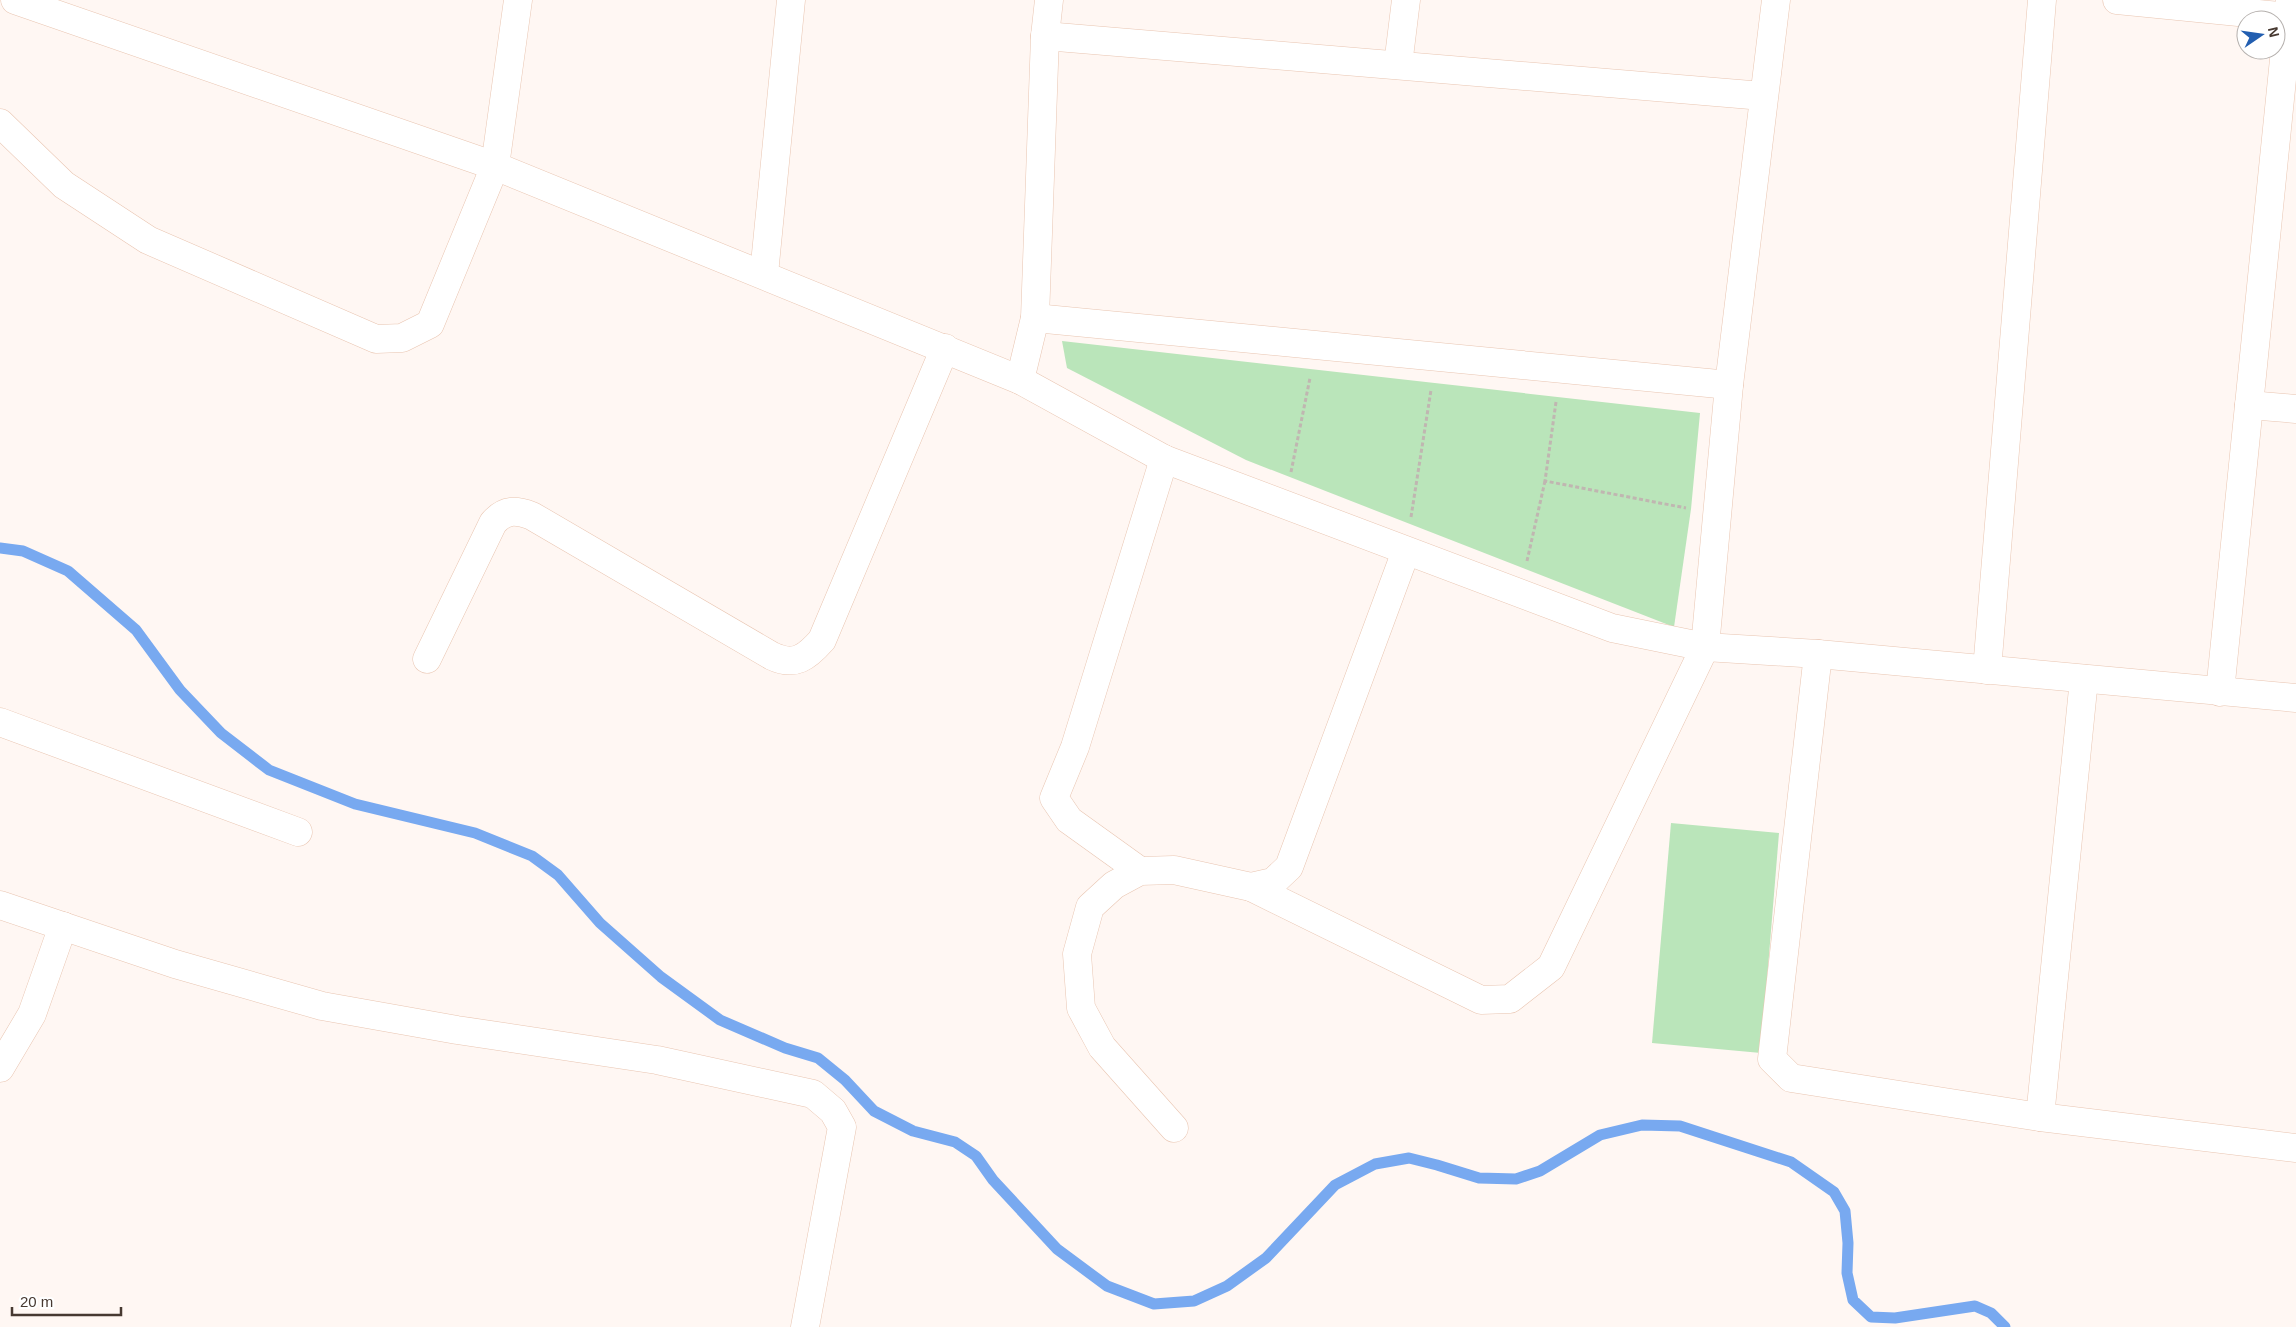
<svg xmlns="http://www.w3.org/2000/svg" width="2296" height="1327" viewBox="0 0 2296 1327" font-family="Helvetica,sans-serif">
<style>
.green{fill:#bae5ba}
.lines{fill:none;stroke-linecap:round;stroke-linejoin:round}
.stream{stroke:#78a9f0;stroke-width:11}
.street-casing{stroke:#e9c5b1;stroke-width:29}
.path{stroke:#c0b6b1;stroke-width:3;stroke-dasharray:4 2.5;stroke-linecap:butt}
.street{stroke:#fff;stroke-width:28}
</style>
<rect width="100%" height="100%" fill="#fff7f3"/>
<g class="green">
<path d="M1062 341 1700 413 1691 509 1674 627 1246 460 1067 368Z"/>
<path d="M1671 823 1779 833 1761 1053 1652 1043Z"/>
</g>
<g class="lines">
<path class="stream" d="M0 548 23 551 68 571 136 630 180 690 221 733 269 770 355 804 475 833 532 856 558 875 600 923 661 977 720 1020 785 1048 818 1058 845 1080 874 1111 913 1131 955 1142 976 1156 993 1180 1057 1249 1107 1286 1154 1304 1194 1301 1227 1286 1266 1258 1335 1185 1375 1164 1409 1158 1437 1165 1479 1178 1516 1179 1540 1171 1600 1135 1642 1125 1680 1126 1791 1162 1834 1192 1845 1211 1848 1243 1847 1273 1853 1300 1871 1317 1895 1318 1975 1306 1991 1313 2005 1327"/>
<defs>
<g id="street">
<path d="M15 0 495 166 1020 380 1164 459 1612 628 1705 647 1818 654 2296 698"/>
<path d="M2117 0 2289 17"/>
<path d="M1045 36 1763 96"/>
<path d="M1398 65 1406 0"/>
<path d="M0 123 64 185 148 240 376 339 402 338 430 324 495 166 518 0"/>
<path d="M764 274 791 0"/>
<path d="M1035 318 1729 385"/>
<path d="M1020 380 1035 318 1045 36 1049 0"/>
<path d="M2249 405 2296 409"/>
<path d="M1818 654 1772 1059 1791 1078 2040 1117 2296 1148"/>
<path d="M427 659 493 523C505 509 516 510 532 516L772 656C795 667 807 657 822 640L945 348"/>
<path d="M1987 670 2042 0"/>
<path d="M2220 692 2290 0"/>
<path d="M0 722 298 832"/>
<path d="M1140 871 1069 820 1054 798 1075 747 1164 459"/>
<path d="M1251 887 1481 1000 1510 999 1551 967 1705 647 1729 385 1776 0"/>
<path d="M0 905 175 964 322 1006 457 1030 657 1060 813 1094 833 1111 842 1127 805 1327"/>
<path d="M0 1068 32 1014 63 926"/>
<path d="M2040 1117 2084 679"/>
<path d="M1174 1128 1102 1047 1081 1008 1077 954 1090 907 1114 885 1140 871 1174 870 1251 887 1273 882 1289 867 1406 551"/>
</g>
</defs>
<use href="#street" class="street-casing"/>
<g class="path">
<path d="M1556 402 1545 481 1686 508"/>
<path d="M1291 472 1310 378"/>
<path d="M1411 517 1431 390"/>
<path d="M1527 561 1545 481"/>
</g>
<use href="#street" class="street"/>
</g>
<g transform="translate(2261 35) rotate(77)"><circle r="24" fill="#ffffff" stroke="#b5b0ad"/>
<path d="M0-4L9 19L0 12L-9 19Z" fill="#225eb0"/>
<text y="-8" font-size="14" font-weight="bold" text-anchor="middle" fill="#473931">N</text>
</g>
<path d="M12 1307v8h109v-8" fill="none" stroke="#473931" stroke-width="2.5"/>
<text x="20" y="1307" font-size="15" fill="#473931" stroke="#ffffff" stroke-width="4" paint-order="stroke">20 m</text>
</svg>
